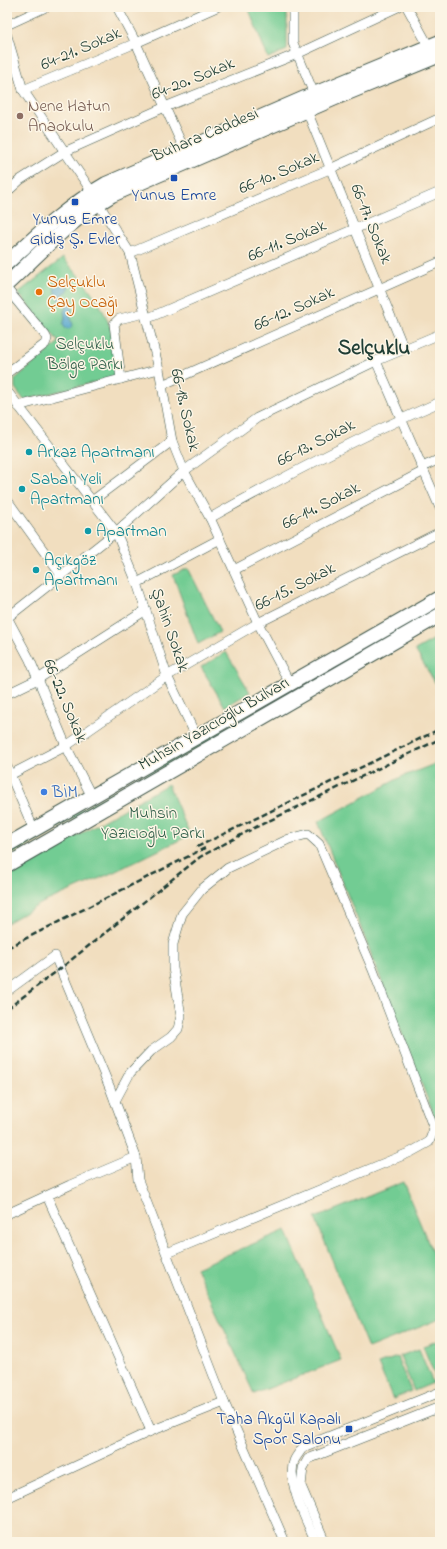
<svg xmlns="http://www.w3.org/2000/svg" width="447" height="1549" viewBox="0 0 447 1549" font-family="'Indie Flower',sans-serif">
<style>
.green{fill:#72cc93;stroke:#488464}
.water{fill:#54a7cf;stroke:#3a7282}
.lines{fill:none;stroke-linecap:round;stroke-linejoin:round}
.minor-casing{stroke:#3e5549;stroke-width:10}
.primary-casing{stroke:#3e5549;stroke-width:16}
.minor{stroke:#fff;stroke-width:9}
.primary{stroke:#fff;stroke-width:14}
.rail{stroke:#1f3d34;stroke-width:2.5;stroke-dasharray:6 3;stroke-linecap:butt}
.education-dot{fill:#8d6e63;stroke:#fcf5e5;stroke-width:1.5}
.transit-dot{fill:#1a4fb4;stroke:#fcf5e5;stroke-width:1.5}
.food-dot{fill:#e8710a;stroke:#fcf5e5;stroke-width:1.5}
.culture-dot{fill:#0f9aa8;stroke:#fcf5e5;stroke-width:1.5}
.shop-dot{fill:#3f7fe0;stroke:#fcf5e5;stroke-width:1.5}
.labels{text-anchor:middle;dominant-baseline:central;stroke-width:3;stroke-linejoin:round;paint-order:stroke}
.street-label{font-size:17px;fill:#1f3d34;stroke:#fcf5e5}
.education-label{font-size:17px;fill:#785e54;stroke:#fcf5e5;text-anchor:start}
.transit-label{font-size:17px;fill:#164399;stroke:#fcf5e5}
.food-label{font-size:17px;fill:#c56008;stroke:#fcf5e5;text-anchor:start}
.park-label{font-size:17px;fill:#34614c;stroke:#fcf5e5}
.culture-label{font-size:17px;fill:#0d838f;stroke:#fcf5e5;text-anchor:start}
.shop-label{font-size:17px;fill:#366cbe;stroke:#fcf5e5;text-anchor:start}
.district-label{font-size:21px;font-weight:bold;fill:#1f3d34;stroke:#fcf5e5}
</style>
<rect width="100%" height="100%" fill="#fcf5e5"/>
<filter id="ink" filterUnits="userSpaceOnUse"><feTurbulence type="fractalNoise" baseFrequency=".025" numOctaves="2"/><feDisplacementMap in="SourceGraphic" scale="8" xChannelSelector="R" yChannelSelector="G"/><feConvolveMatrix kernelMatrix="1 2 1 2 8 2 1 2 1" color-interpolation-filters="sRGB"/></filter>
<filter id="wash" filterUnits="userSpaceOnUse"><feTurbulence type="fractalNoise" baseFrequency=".012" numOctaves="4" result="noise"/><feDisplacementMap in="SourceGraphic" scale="16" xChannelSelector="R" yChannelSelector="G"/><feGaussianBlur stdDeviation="0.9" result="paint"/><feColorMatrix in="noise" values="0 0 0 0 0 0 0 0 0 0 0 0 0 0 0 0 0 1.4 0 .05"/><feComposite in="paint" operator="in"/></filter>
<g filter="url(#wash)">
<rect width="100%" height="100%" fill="#f1debf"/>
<g class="green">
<path d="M248 7H287V50L268 58Z"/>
<path d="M63 258C81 278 101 300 110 327 115 342 116 360 119 376L24 400 15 388V379L59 342 18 293Z"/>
<path d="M188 568 220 632 198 644 173 575Z"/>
<path d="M440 605V609L7 857V852Z"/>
<path d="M440 636V681L436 684 415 650Z"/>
<path d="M226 652 250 692 225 707 201 667Z"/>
<path d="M440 762V1131L361 928 318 822 401 777Z"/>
<path d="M168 784 190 835 114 872 42 903 7 923V875Z"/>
<path d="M403 1182 440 1271V1319L368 1348 315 1218Z"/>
<path d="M286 1230 341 1360 254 1394 196 1268Z"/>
<path d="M440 1340V1380L437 1381 423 1346Z"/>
<path d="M419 1349 433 1383 414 1391 400 1356Z"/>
<path d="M397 1357 411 1391 393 1399 378 1364Z"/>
</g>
<path class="water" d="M62 280C68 282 70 286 67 292L63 293 62 296 74 304 70 315 73 325 69 329 65 328 63 325 65 318 64 311 67 305C57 302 53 294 55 283L59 280Z"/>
</g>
<g filter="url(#ink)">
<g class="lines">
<defs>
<g id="minor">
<path d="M117 7 136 43 184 149"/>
<path d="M293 7V43L314 94"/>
<path d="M407 7 429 47"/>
<path d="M7 25 46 7"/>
<path d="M7 36 23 90 92 192"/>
<path d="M23 90 136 43 217 7"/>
<path d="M307 111 404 349"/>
<path d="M7 192 20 180 64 152 165 107 297 54 398 7"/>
<path d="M98 203 130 253 159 369 172 441 184 471 210 518 258 623 290 684"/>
<path d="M130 253 332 168 440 118"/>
<path d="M7 289 45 335 47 339 45 344 7 373"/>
<path d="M146 319 440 192"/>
<path d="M376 361 440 508"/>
<path d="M121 379 114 324 119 319 145 313"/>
<path d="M162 385 440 262"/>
<path d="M7 391 116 532 137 583 167 676 197 738"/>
<path d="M18 406 159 369"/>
<path d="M422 467 440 459"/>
<path d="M7 500 61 575"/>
<path d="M92 501 172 441"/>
<path d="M210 518C285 476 361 436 440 402"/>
<path d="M234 570 424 471"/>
<path d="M137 583 220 539"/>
<path d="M7 617 30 660 66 746 92 797"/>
<path d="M7 618 116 532 184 471 257 418 376 361 440 334"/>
<path d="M7 694 38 679 146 610"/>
<path d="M7 767 34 830"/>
<path d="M10 775 66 746 167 676 258 623 440 532"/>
<path d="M7 991 55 956 110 1088 136 1157 138 1180 224 1402 285 1542"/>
<path d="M115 1101 130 1073 151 1051 171 1037 178 1029 181 1016 173 968V944L182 914 202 889 228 868 289 839 308 834 319 844 373 970 434 1129 429 1142 411 1152 167 1253"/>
<path d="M47 1196 151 1431"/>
<path d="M7 1214 70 1185 136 1157"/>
<path d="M7 1498 151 1431 224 1402"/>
<path d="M316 1542C307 1522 286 1482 294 1461 296 1456 300 1452 303 1447L440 1392"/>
<path d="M325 1542 301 1486 303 1468 308 1459 440 1407"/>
</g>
<g id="primary">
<path d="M7 263C38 234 69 205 106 184L314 94 440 42"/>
<path d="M7 284C40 253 72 218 112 195L340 96 440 55"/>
<path d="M7 845 440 598"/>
<path d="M7 865 440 615"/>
</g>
</defs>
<use href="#minor" class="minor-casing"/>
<use href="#primary" class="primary-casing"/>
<use href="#minor" class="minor"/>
<use href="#primary" class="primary"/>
<g class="rail">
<path d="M197 847 440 729"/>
<path d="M7 948 205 848"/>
<path d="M7 1009 61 968 200 857 256 827 440 739"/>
</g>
</g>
</g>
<circle class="education-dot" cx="20" cy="116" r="4"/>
<g class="transit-dot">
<rect x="170" y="174" width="8" height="8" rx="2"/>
<rect x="71" y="198" width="8" height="8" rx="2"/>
<rect x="345" y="1425" width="8" height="8" rx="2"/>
</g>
<circle class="food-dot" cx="39" cy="292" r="4"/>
<g class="culture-dot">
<circle cx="29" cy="452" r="4"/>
<circle cx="22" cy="489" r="4"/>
<circle cx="88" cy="531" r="4"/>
<circle cx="36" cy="570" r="4"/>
</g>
<circle class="shop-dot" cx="44" cy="792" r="4"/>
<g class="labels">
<g class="street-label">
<text transform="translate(81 49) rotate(-23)">64-21. Sokak</text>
<text transform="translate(193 79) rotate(-22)">64-20. Sokak</text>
<text transform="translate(205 135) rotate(-23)">Buhara Caddesi</text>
<text transform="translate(279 173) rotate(-23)">66-10. Sokak</text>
<text transform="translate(371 224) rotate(68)">66-17. Sokak</text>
<text transform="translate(287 241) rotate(-23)">66-11. Sokak</text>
<text transform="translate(294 309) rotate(-24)">66-12. Sokak</text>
<text transform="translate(185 410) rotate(77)">66-18. Sokak</text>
<text transform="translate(316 443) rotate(-27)">66-13. Sokak</text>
<text transform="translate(321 506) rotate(-27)">66-14. Sokak</text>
<text transform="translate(295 587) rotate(-27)">66-15. Sokak</text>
<text transform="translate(170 630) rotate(71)">Şahin Sokak</text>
<text transform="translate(65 701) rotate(67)">66-22. Sokak</text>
<text transform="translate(214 724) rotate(-30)">Muhsin Yazıcıoğlu Bulvarı</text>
</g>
<g class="education-label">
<text x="28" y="106">Nene Hatun<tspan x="28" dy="20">Anaokulu</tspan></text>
</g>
<g class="transit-label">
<text x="174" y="195">Yunus Emre</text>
<text x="75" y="219">Yunus Emre<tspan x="75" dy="20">Gidiş Ş. Evler</tspan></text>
<text x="341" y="1419" text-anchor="end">Taha Akgül Kapalı<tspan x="341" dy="20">Spor Salonu</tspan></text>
</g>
<g class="food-label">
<text x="47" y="282">Selçuklu<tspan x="47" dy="20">Çay Ocağı</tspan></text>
</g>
<g class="park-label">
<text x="85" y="344">Selçuklu<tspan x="85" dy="20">Bölge Parkı</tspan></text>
<text x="153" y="813">Muhsin<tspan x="153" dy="20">Yazıcıoğlu Parkı</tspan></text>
</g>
<g class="culture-label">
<text x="37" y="452">Arkaz Apartmanı</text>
<text x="30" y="479">Sabah Yeli<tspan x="30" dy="20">Apartmanı</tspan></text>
<text x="96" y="531">Apartman</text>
<text x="44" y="560">Açıkgöz<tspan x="44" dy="20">Apartmanı</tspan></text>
</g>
<g class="shop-label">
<text x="52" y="792">BİM</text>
</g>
<g class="district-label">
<text x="374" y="349">Selçuklu</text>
</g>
</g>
<rect width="447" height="1549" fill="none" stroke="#fcf5e5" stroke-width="24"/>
</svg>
